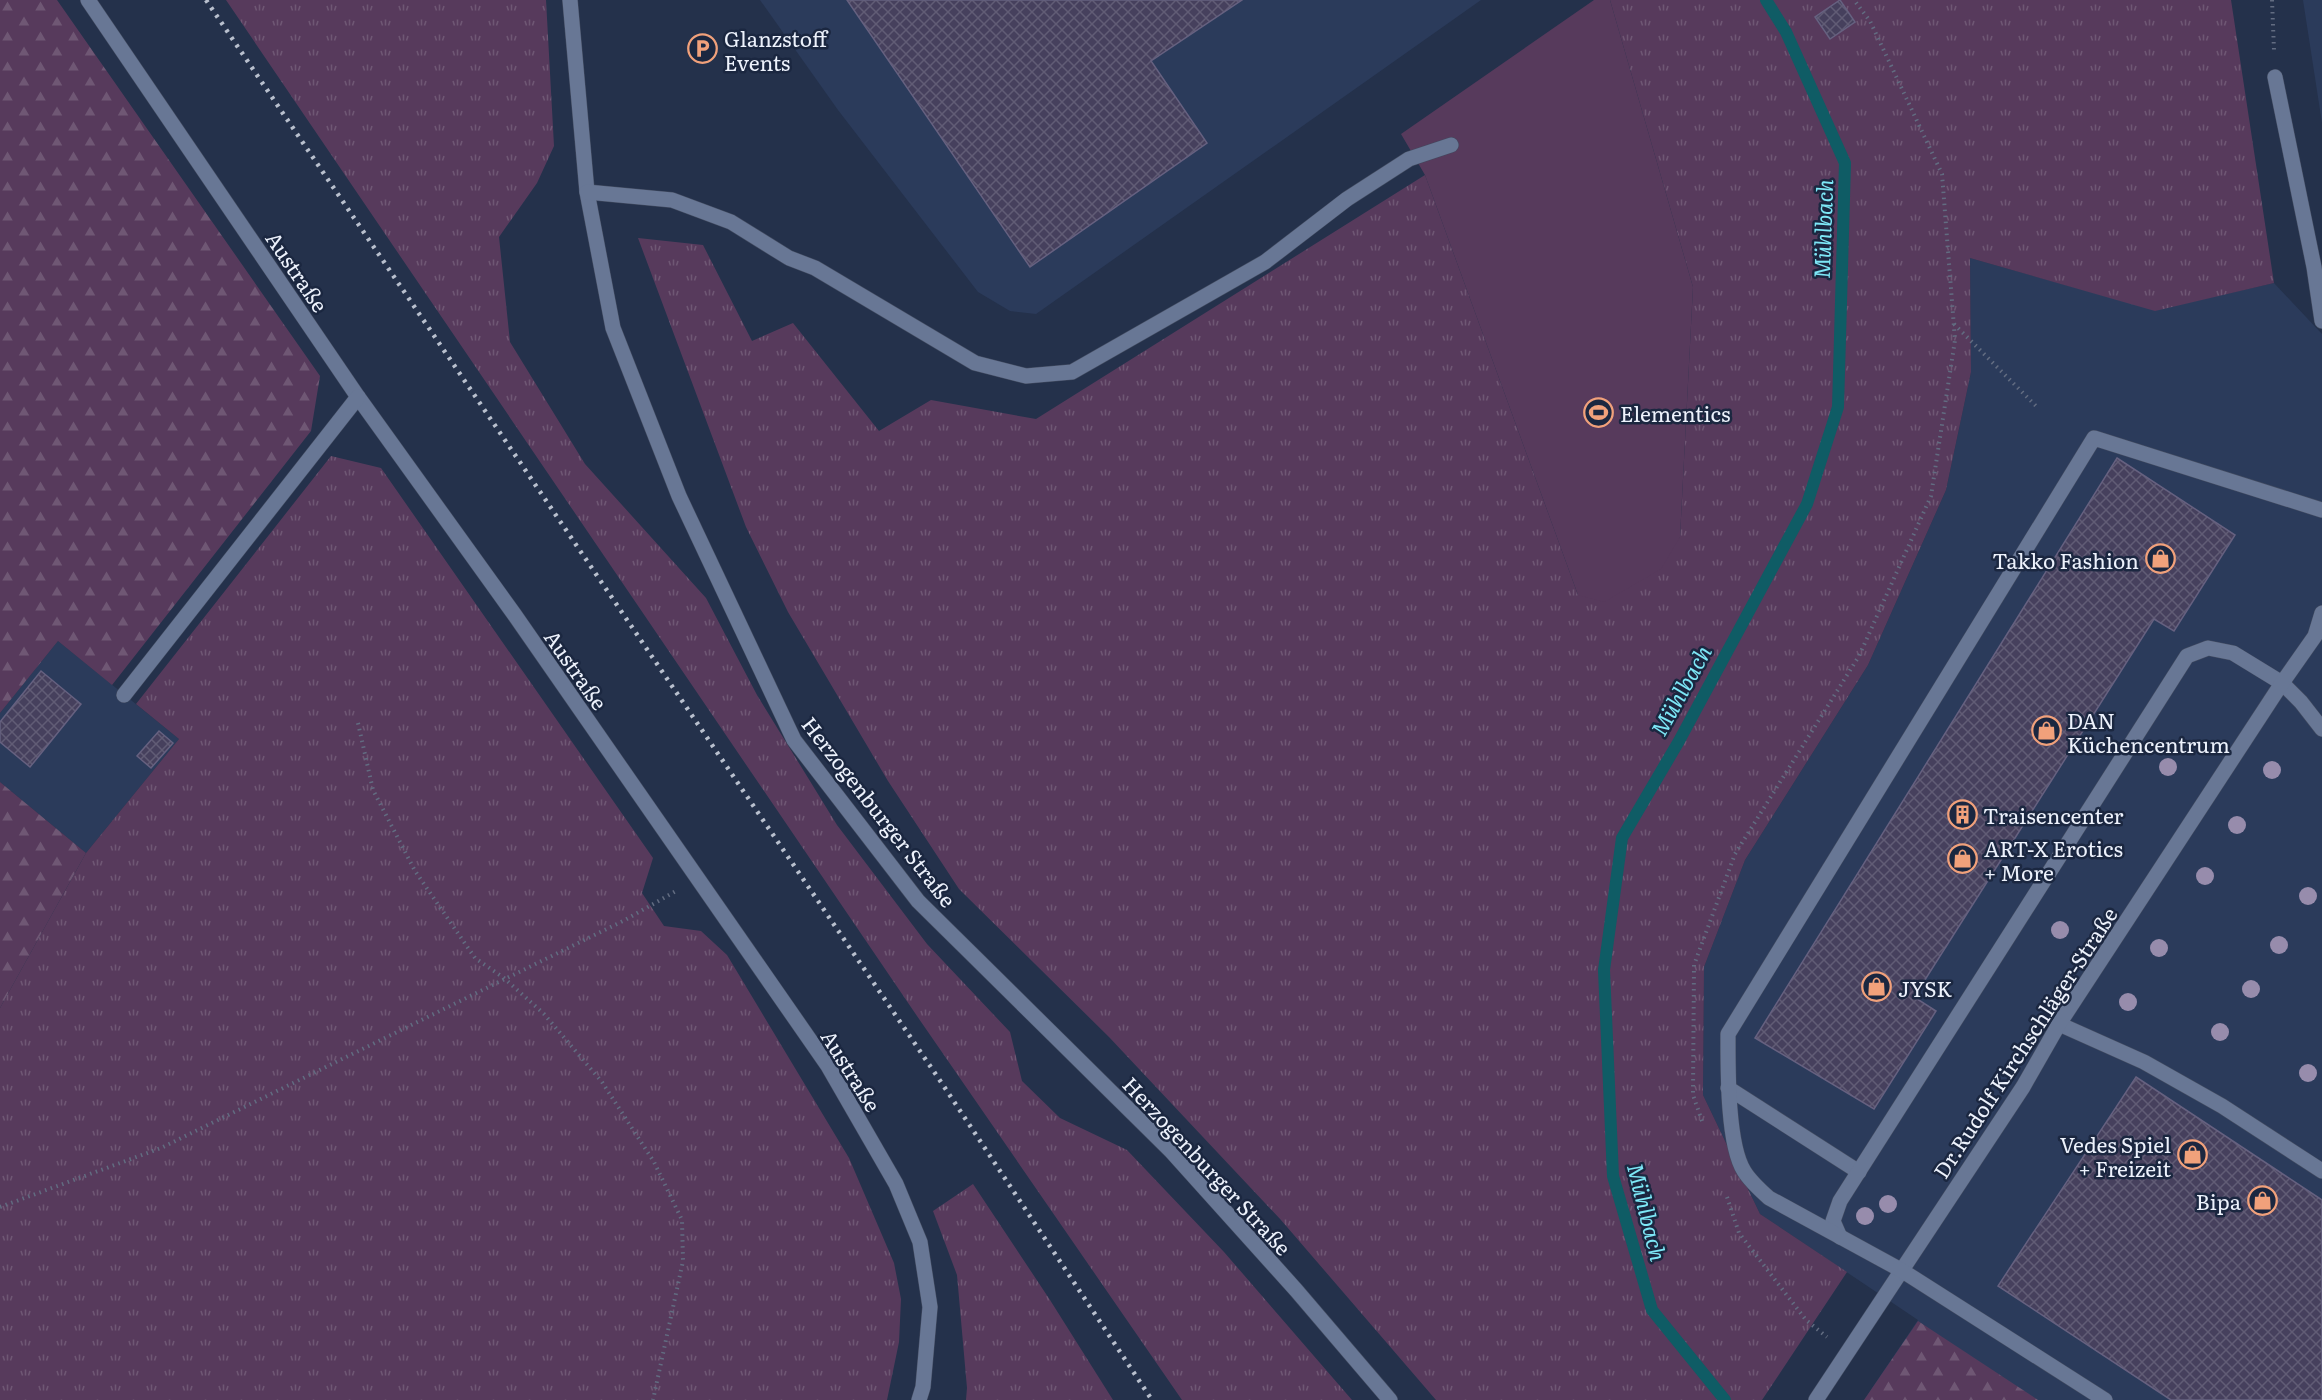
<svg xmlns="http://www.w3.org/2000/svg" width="2322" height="1400" viewBox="0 0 2322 1400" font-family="Literata,serif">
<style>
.built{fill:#2b3b5b}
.grass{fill:url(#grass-tufts)}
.forest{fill:url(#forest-firs)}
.park{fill:#573a5c}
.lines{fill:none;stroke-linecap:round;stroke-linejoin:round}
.stream{stroke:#0f5c65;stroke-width:12}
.building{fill:url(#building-cross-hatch);stroke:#666180;stroke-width:1.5}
.minor-casing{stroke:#434c61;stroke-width:16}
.path{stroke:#626c81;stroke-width:4;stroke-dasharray:1.5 4.5;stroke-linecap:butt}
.minor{stroke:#687795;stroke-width:15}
.rail{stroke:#b9c0ce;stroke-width:4.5;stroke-dasharray:3 6;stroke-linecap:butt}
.tree{fill:#978cac}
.labels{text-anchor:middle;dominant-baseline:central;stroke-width:5;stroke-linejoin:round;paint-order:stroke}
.poi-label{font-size:21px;fill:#edf2fc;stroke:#1b2740;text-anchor:start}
.street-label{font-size:21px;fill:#edf2fc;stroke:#1b2740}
.water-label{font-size:22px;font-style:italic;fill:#7de7f6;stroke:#1b2740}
</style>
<defs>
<pattern id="grass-tufts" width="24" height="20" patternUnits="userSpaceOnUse" patternTransform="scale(1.5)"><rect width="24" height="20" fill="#573a5c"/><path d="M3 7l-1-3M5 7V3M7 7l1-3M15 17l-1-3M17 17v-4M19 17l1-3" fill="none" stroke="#6f5774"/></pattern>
<pattern id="forest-firs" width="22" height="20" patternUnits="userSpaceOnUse" patternTransform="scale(1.5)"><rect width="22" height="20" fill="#573a5c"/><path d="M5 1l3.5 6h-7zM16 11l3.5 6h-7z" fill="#6f5774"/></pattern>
<pattern id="building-cross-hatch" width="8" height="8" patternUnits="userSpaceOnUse" patternTransform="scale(1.5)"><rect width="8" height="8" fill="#46405d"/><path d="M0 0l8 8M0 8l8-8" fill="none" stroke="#615c75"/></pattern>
</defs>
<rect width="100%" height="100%" fill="#24314b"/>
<g class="built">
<path d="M760 0H1481L1036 314 1010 311 978 292 838 110Z"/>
<path d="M2303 0H2322V123Z"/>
<path d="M1970 258 2155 310 2274 283 2322 334V1400H1864L1918 1320 1760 1214 1703 1095 1704 967 1745 860 1868 665 1946 490 1971 372Z"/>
<path d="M58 641 179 739 86 853 0 782V713Z"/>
</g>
<g class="grass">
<path d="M226 0H546L554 146 537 183 499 237 510 342 585 464 706 598 757 695 837 825 927 944 1010 1032 1022 1081 1060 1118 1127 1150 1224 1252 1352 1400H1182L917 1016Z"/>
<path d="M1610 0H2231L2274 283 2155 311 1970 258 1971 372 1946 490 1868 665 1745 860 1704 967 1703 1095 1760 1214 1847 1272 1762 1400H1436L1281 1220 1109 1037 959 889 888 781 788 612 746 527 638 238 703 245 752 341 793 323 879 431 931 400 1036 419 1425 175 1578 595 1680 537 1693 287Z"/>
<path d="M331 456 381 468 653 858 642 893 664 926 701 931 727 955 849 1158 894 1263 901 1299 899 1342 887 1400H0V1008L86 853 179 739 136 704Z"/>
<path d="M973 1184 1050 1300 1113 1400H966L967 1388 957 1275 933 1211Z"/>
</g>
<g class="forest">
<path d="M0 0H57L320 376 311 431 112 685 58 641 0 713Z"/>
<path d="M0 782 86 853 0 1008Z"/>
<path d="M1918 1321 2038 1400H1864Z"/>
</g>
<path class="park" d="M1594 0H1610L1693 287 1680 537 1661 569 1604 602 1578 595 1425 175 1401 134Z"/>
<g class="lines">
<path class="stream" d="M1725 1400 1652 1310 1613 1176 1604 970 1622 838 1679 741 1807 504 1838 407 1845 163 1786 32 1766 0"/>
</g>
<g class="building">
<path d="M847 0H1242L1151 61 1207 143 1030 267Z"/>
<path d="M1840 0 1855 22 1830 39 1815 17Z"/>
<path d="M2117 458 2235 535 2174 631 2154 619 1914 997 1936 1011 1874 1109 1755 1038Z"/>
<path d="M41 671 81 704 30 767 0 742V722Z"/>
<path d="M159 731 173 743 151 768 137 756Z"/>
<path d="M2136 1077 2322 1200V1400H2171L1998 1286Z"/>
</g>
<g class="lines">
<defs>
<g id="minor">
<path d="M88 0 358 397 514 614 828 1066 896 1184 920 1242 930 1307 923 1387 919 1400"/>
<path d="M570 0 587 192 613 328 679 496 794 740 918 901 1171 1151 1296 1290 1390 1400"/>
<path d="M2275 77 2314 267 2322 321"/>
<path d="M587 192 672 200 731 222 789 258 815 268 975 363 1026 376 1072 372 1265 262 1347 199 1409 159 1451 145"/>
<path d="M124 695 358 397"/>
<path d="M2059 1024 2144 1062 2222 1106 2322 1171"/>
<path d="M1728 1088 1859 1172"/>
<path d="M1840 1237 1833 1221 1840 1201 2187 656 2208 648 2233 653 2282 683 2301 702 2322 729"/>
<path d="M1816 1400 2023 1087 2059 1024 2282 683 2315 636 2322 613"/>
<path d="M2105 1400 1901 1270 1769 1198C1760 1190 1750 1181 1744 1171 1727 1144 1728 1067 1728 1034L2094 438 2322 510"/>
</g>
</defs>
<use href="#minor" class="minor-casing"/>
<g class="path">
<path d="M2272 0 2274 50"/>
<path d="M1954 324 2036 406"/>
<path d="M358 723 373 790 415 871 475 958 504 978 544 1014 602 1082 654 1162 682 1220 683 1261 653 1400"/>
<path d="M1702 1121 1693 1095 1694 965 1735 854 1859 656 1931 496 1955 340 1942 174 1870 21 1854 0"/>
<path d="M1727 1197 1739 1233 1806 1320 1827 1337"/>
<path d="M0 1207 161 1148 625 920 676 891"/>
</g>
<use href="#minor" class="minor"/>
<path class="rail" d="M206 0 943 1085 1152 1400"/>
</g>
<g class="tree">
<circle cx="2168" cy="767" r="9"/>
<circle cx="2272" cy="770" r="9"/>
<circle cx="2237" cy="825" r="9"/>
<circle cx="2205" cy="876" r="9"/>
<circle cx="2308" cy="896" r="9"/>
<circle cx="2060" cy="930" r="9"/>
<circle cx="2279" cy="945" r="9"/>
<circle cx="2159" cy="948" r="9"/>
<circle cx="2251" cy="989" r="9"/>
<circle cx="2128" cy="1002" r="9"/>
<circle cx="2220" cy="1032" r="9"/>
<circle cx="2308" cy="1073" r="9"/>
<circle cx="1888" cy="1204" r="9"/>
<circle cx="1865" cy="1216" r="9"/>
</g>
<defs>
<symbol id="parking-ring" viewBox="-11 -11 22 22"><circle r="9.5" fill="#1b2740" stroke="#f1a17b" stroke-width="1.5"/><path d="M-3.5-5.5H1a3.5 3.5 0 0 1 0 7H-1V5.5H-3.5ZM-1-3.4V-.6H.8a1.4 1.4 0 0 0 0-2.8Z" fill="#f1a17b"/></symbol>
<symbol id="stadium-ring" viewBox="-11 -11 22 22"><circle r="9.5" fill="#1b2740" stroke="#f1a17b" stroke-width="1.5"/><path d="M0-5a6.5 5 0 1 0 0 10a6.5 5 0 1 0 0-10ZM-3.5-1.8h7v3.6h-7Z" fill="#f1a17b"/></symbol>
<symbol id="shop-ring" viewBox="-11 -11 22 22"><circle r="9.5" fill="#1b2740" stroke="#f1a17b" stroke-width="1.5"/><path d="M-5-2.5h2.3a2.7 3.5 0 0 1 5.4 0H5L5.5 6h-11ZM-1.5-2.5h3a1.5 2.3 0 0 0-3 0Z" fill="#f1a17b"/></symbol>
<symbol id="building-ring" viewBox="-11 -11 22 22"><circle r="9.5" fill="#1b2740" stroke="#f1a17b" stroke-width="1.5"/><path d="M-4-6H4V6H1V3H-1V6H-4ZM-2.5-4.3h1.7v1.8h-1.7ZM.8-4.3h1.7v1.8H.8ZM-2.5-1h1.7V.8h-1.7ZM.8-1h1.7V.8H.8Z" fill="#f1a17b"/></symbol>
</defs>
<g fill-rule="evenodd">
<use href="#parking-ring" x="686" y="32" width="33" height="33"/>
<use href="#stadium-ring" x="1582" y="396" width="33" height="33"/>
<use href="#shop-ring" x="2144" y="542" width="33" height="33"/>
<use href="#shop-ring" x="2030" y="714" width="33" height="33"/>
<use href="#building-ring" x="1946" y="798" width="33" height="33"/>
<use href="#shop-ring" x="1946" y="842" width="33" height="33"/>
<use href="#shop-ring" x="1860" y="970" width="33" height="33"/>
<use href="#shop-ring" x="2176" y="1138" width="33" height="33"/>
<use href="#shop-ring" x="2246" y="1184" width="33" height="33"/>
</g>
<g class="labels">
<g class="poi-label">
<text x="724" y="37">Glanzstoff<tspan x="724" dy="24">Events</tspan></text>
<text x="1620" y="412">Elementics</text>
<text x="2139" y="559" text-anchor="end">Takko Fashion</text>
<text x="2067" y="719">DAN<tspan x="2067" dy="24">Küchencentrum</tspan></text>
<text x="1983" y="814">Traisencenter</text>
<text x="1984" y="847">ART-X Erotics<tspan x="1984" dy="24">+ More</tspan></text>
<text x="1898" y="987">JYSK</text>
<text x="2171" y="1143" text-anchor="end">Vedes Spiel<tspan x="2171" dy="24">+ Freizeit</tspan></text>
<text x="2241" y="1200" text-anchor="end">Bipa</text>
</g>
<g class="street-label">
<text transform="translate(298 271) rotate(56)">Austraße</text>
<text transform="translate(577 669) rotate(55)">Austraße</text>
<text transform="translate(880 811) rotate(52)">Herzogenburger Straße</text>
<text transform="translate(2024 1042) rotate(-57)">Dr.Rudolf Kirchschläger-Straße</text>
<text transform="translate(852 1070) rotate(58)">Austraße</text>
<text transform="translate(1208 1165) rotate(47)">Herzogenburger Straße</text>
</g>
<g class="water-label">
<text transform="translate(1822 229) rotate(-88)">Mühlbach</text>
<text transform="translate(1680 690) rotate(-61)">Mühlbach</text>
<text transform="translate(1648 1212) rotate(76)">Mühlbach</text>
</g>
</g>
</svg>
